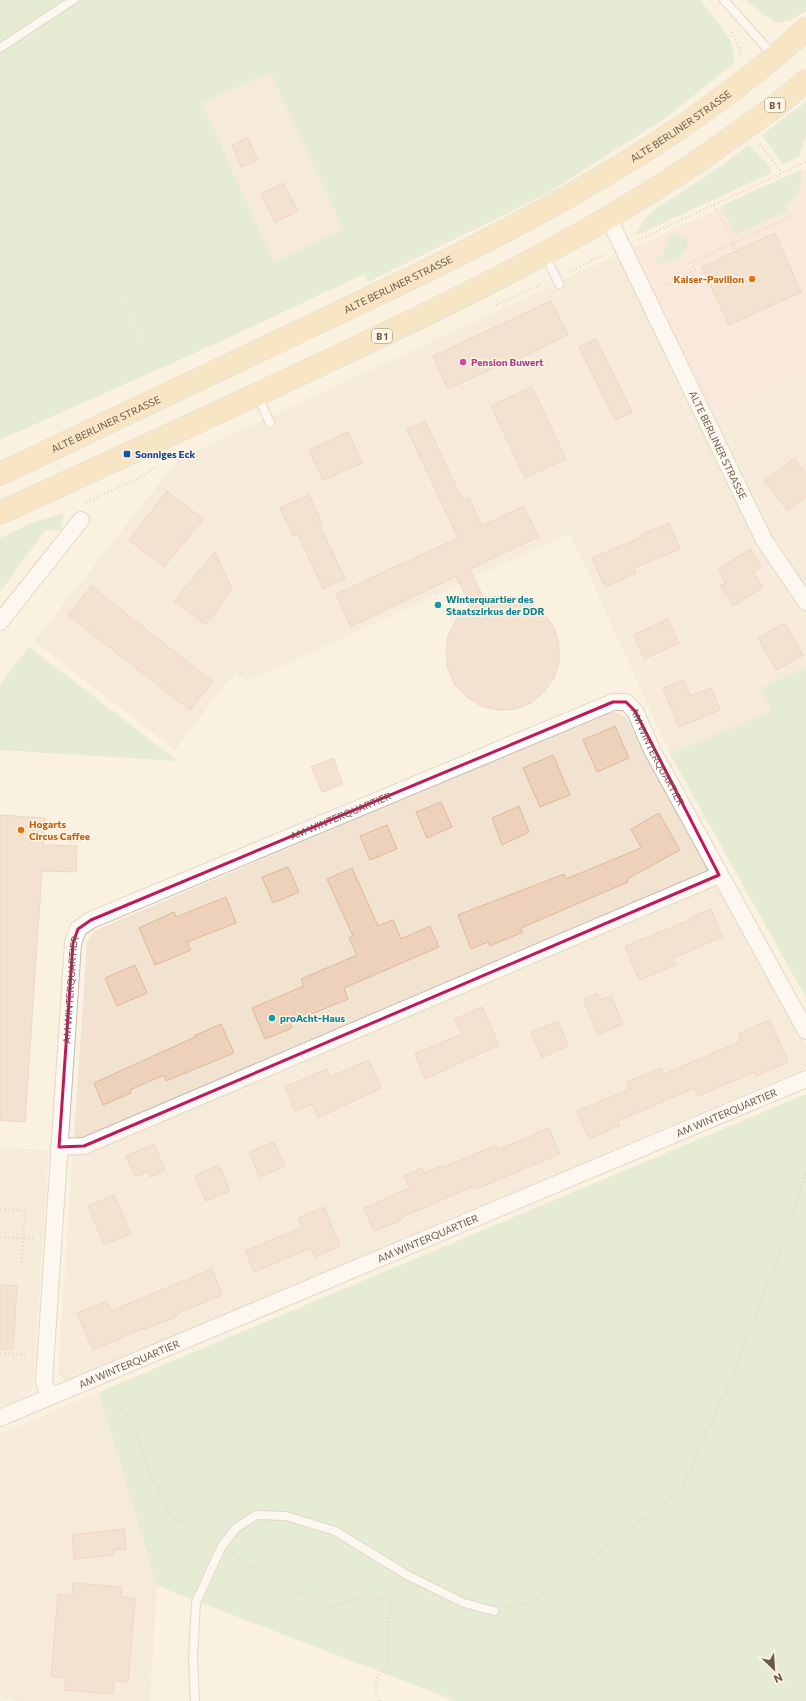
<svg xmlns="http://www.w3.org/2000/svg" width="806" height="1701" viewBox="0 0 806 1701" font-family="Commissioner,sans-serif">
<style>
.residential{fill:#f1e3d0}
.commercial{fill:#f9e1d5}
.green{fill:#cfe6c1;fill-rule:evenodd}
.building{fill:#edd1bb;stroke:#deb89d}
.lines{fill:none;stroke-linecap:round;stroke-linejoin:round}
.lane-casing{stroke:#c9b9a9;stroke-width:10}
.street-casing{stroke:#c9b9a9;stroke-width:18}
.primary-casing{stroke:#d9d4d0;stroke-width:24}
.path{stroke:#d1b49f;stroke-width:2.5;stroke-dasharray:1 3;stroke-linecap:butt}
.lane{stroke:#fff;stroke-width:8}
.street{stroke:#fff;stroke-width:16}
.primary{stroke:#f4d79e;stroke-width:22}
.marked{fill:none;stroke:#c2185b;stroke-width:3;stroke-linejoin:round}
.food-dot{fill:#e8710a;stroke:#fdf5e6;stroke-width:1.5}
.hotel-dot{fill:#d1479c;stroke:#fdf5e6;stroke-width:1.5}
.transit-dot{fill:#1a4fb4;stroke:#fdf5e6;stroke-width:1.5}
.culture-dot{fill:#0f9aa8;stroke:#fdf5e6;stroke-width:1.5}
.labels{text-anchor:middle;dominant-baseline:central;stroke-width:3;stroke-linejoin:round;paint-order:stroke}
.shield{fill:#fdf5e6;stroke:#998779;stroke-width:1}
.shield-label{font-size:9px;font-weight:bold;fill:#6e584a}
.street-label{font-size:10px;fill:#6e584a;stroke:#fdf5e6}
.food-label{font-size:10px;font-weight:bold;fill:#c56008;stroke:#fdf5e6;text-anchor:end}
.hotel-label{font-size:10px;font-weight:bold;fill:#b23c85;stroke:#fdf5e6;text-anchor:start}
.transit-label{font-size:10px;font-weight:bold;fill:#164399;stroke:#fdf5e6;text-anchor:start}
.culture-label{font-size:10px;font-weight:bold;fill:#0d838f;stroke:#fdf5e6;text-anchor:start}
</style>
<rect width="100%" height="100%" fill="#faf1e1"/>
<g class="residential">
<path d="M270 71 343 229 274 262 202 103Z"/>
<path d="M633 248 712 415 806 372V667L761 688 771 711 670 754 570 533 276 669 246 681 235 672 175 750 34 641 179 459Z"/>
<path d="M611 711 626 717 806 1047V1068L66 1381 58 1373 87 943 94 931Z"/>
<path d="M0 1147 49 1151 33 1386 24 1398 0 1408Z"/>
<path d="M99 1392 157 1586 150 1701H19L0 1696V1434Z"/>
</g>
<path class="commercial" d="M806 169V372L712 415 633 248Z"/>
<g class="green">
<path d="M0 0H700C714 18 739 40 733 64L664 119 546 194 368 282 364 274 226 339 0 440ZM270 72 344 231 343 229 274 262 202 103ZM100 246 146 346V347Z"/>
<path d="M745 0H806V11L789 21 775 23Z"/>
<path d="M806 101V135L799 156 783 165 762 135Z"/>
<path d="M749 145 770 167 771 173 635 236 642 222 652 211 712 172Z"/>
<path d="M802 169 799 194 784 205 788 211 735 235 721 206Z"/>
<path d="M673 234 686 238C693 254 670 261 659 265L655 259 663 254V250L667 246 669 236Z"/>
<path d="M64 513 61 530 45 531 0 592V538L32 523Z"/>
<path d="M29 647 178 761 0 750V684Z"/>
<path d="M806 667V998L670 754 771 711 761 688Z"/>
<path d="M806 1094V1701H456L157 1586 99 1392Z"/>
</g>
<g class="building">
<path d="M248 138 258 160 241 167 232 145Z"/>
<path d="M283 183 298 211 275 222 261 194Z"/>
<path d="M775 233 801 292 729 325 702 267Z"/>
<path d="M551 301 568 335 507 365 506 362 448 389 433 356Z"/>
<path d="M596 339 632 412 615 420 579 347Z"/>
<path d="M532 387 566 459 525 478 491 406Z"/>
<path d="M425 421 463 501 469 498 482 526 524 506 538 537 470 569 484 599 499 596 516 597 532 604 545 615 555 629 559 645V662L554 678 544 692 531 703 515 709 498 710 481 706 467 697 455 685 448 669 446 652 448 636 456 620 470 606 456 576 351 627 336 594 458 538 407 429Z"/>
<path d="M348 432 362 463 323 480 309 450Z"/>
<path d="M794 458 806 474V496L787 510 764 481Z"/>
<path d="M167 491 203 519 164 567 129 540Z"/>
<path d="M309 495 322 523 319 524 345 579 323 589 298 534 293 536 280 508Z"/>
<path d="M669 523 680 549 634 568 636 573 605 587 592 558 642 537 641 535Z"/>
<path d="M750 549 761 567 753 572 763 587 733 606 720 586 726 583 718 570Z"/>
<path d="M215 552 232 589 206 625 174 601Z"/>
<path d="M91 586 213 682 190 710 68 615Z"/>
<path d="M668 619 679 643 644 659 634 635Z"/>
<path d="M785 623 803 655 776 670 758 638Z"/>
<path d="M684 680 690 696 711 688 720 710 679 727 663 688Z"/>
<path d="M615 726 629 758 597 772 583 740Z"/>
<path d="M553 755 570 795 540 807 523 768Z"/>
<path d="M333 758 343 784 322 792 311 767Z"/>
<path d="M441 802 452 827 427 838 416 812Z"/>
<path d="M519 806 529 832 502 845 492 818Z"/>
<path d="M659 813 680 850 627 879 628 882 521 928 523 932 490 946 488 942 471 949 458 915 564 874 566 879 641 848 631 829Z"/>
<path d="M0 815 45 818 43 845 77 846 76 872 42 871 25 1122 0 1120Z"/>
<path d="M387 825 397 849 370 860 360 836Z"/>
<path d="M288 867 299 892 273 903 262 877Z"/>
<path d="M352 868 378 926 393 920 401 939 430 926 439 947 344 988 348 999 290 1023 292 1028 265 1039 252 1008 304 986 301 979 357 955 349 938 353 936 327 879Z"/>
<path d="M226 897 236 923 187 942 191 950 155 965 139 928 174 912 176 917Z"/>
<path d="M711 909 722 937 673 958 676 965 639 980 625 946 690 920 689 918Z"/>
<path d="M135 965 147 993 117 1006 105 978Z"/>
<path d="M597 993 600 1000 611 996 623 1024 598 1035 583 999Z"/>
<path d="M482 1007 499 1045 425 1079 415 1054 462 1034 455 1019Z"/>
<path d="M770 1020 788 1062 756 1076 754 1072 698 1096 694 1088 618 1121 620 1125 589 1139 577 1111 630 1089 627 1082 661 1068 664 1074 741 1041 738 1034Z"/>
<path d="M558 1021 568 1046 542 1058 531 1032Z"/>
<path d="M221 1024 234 1053 166 1081 164 1075 130 1090 131 1093 103 1105 94 1083 195 1037 194 1036Z"/>
<path d="M369 1060 381 1088 318 1118 313 1104 295 1111 285 1087 327 1069 330 1077Z"/>
<path d="M549 1128 560 1154 476 1189 474 1186 400 1218 401 1220 374 1231 364 1208 410 1188 404 1176 422 1168 424 1173 441 1166 442 1168 496 1145 498 1150Z"/>
<path d="M274 1142 285 1166 260 1177 249 1152Z"/>
<path d="M154 1144 165 1170 150 1177 148 1171 135 1177 126 1156Z"/>
<path d="M219 1165 230 1191 206 1201 195 1176Z"/>
<path d="M114 1195 131 1234 104 1245 88 1206Z"/>
<path d="M324 1207 340 1246 315 1257 311 1248 254 1272 245 1251 302 1227 298 1218Z"/>
<path d="M212 1269 222 1295 176 1314 177 1316 144 1330V1328L93 1350 77 1313 107 1301 111 1311Z"/>
<path d="M0 1285 17 1286 13 1349H0Z"/>
<path d="M124 1529 126 1549 113 1550 114 1555 74 1559 72 1535Z"/>
<path d="M73 1583 121 1587V1597L135 1599 128 1682 114 1681 113 1694 65 1690 66 1678 51 1676 58 1594 72 1596Z"/>
</g>
<g class="lines">
<defs>
<g id="lane">
<path d="M724 0 773 55"/>
<path d="M0 48 73 0"/>
<path d="M545 255 559 284"/>
<path d="M257 395 270 423"/>
<path d="M195 1701 193 1659 196 1602 222 1546 236 1528 256 1515 286 1516 335 1531 407 1575 464 1603 494 1611"/>
</g>
<g id="street">
<path id="s1" d="M609 219 764 540 806 602"/>
<path d="M0 622 81 520"/>
<path d="M59 1147 84 1146 719 875"/>
<path id="s2" d="M49 1397 44 1382 73 943 78 929 91 920 613 702H626L635 711 652 750 806 1031"/>
<path id="s3" d="M0 1418 806 1079"/>
</g>
<g id="primary">
<path id="s4" d="M0 474C112 421 224 368 336 314 502 235 669 154 806 29"/>
<path d="M0 513C120 458 240 403 360 346 486 286 611 224 725 142 753 123 781 103 806 81"/>
</g>
</defs>
<use href="#lane" class="lane-casing"/>
<use href="#street" class="street-casing"/>
<use href="#primary" class="primary-casing"/>
<g class="path">
<path d="M732 32 741 52 739 57"/>
<path d="M760 144 782 173"/>
<path d="M714 205 737 251"/>
<path d="M638 240 806 162"/>
<path d="M569 272 606 254"/>
<path d="M662 286 695 270 691 263 792 216"/>
<path d="M496 305 542 284"/>
<path d="M86 502 137 479 156 467"/>
<path d="M0 1209 25 1211 21 1267"/>
<path d="M0 1237 35 1239"/>
<path d="M0 1353 27 1355"/>
<path d="M109 1392 131 1421 147 1465 169 1515 210 1539"/>
<path d="M233 1553 247 1565 275 1579 297 1593 332 1607 366 1596 391 1601"/>
<path d="M506 1608 527 1603 578 1570 605 1547 680 1492 733 1374 776 1261 806 1171"/>
<path d="M380 1701 376 1693V1678L389 1662 387 1640 391 1601 399 1588"/>
</g>
<use href="#lane" class="lane"/>
<use href="#street" class="street"/>
<use href="#primary" class="primary"/>
</g>
<path d="M0 0H806V1701H0ZM613 702H626L635 711 719 875 84 1146 59 1147 73 943 78 929 91 920Z" fill="#faf1e1" fill-opacity=".55" fill-rule="evenodd"/>
<path class="marked" d="M613 702H626L635 711 719 875 84 1146 59 1147 73 943 78 929 91 920Z"/>
<g class="food-dot">
<circle cx="752" cy="279" r="4"/>
<circle cx="21" cy="830" r="4"/>
</g>
<circle class="hotel-dot" cx="463" cy="362" r="4"/>
<rect class="transit-dot" x="123" y="450" width="8" height="8" rx="2"/>
<g class="culture-dot">
<circle cx="438" cy="605" r="4"/>
<circle cx="272" cy="1018" r="4"/>
</g>
<g class="labels">
<g class="shield">
<rect x="765" y="98" width="20" height="14" rx="3"/>
<rect x="372" y="329" width="20" height="14" rx="3"/>
</g>
<g class="shield-label">
<text x="775" y="105">B 1</text>
<text x="382" y="336">B 1</text>
</g>
<g class="street-label">
<text stroke="none"><textPath href="#s4" startOffset="765">ALTE BERLINER STRASSE</textPath></text>
<text stroke="none"><textPath href="#s4" startOffset="441">ALTE BERLINER STRASSE</textPath></text>
<text stroke="none"><textPath href="#s4" startOffset="117">ALTE BERLINER STRASSE</textPath></text>
<text stroke="none"><textPath href="#s1" startOffset="251">ALTE BERLINER STRASSE</textPath></text>
<text stroke="none"><textPath href="#s2" startOffset="1129">AM WINTERQUARTIER</textPath></text>
<text stroke="none"><textPath href="#s2" startOffset="757">AM WINTERQUARTIER</textPath></text>
<text stroke="none"><textPath href="#s2" startOffset="409">AM WINTERQUARTIER</textPath></text>
<text stroke="none"><textPath href="#s3" startOffset="788">AM WINTERQUARTIER</textPath></text>
<text stroke="none"><textPath href="#s3" startOffset="464">AM WINTERQUARTIER</textPath></text>
<text stroke="none"><textPath href="#s3" startOffset="140">AM WINTERQUARTIER</textPath></text>
</g>
<g class="food-label">
<text x="744" y="279">Kaiser-Pavillon</text>
<text x="29" y="824" text-anchor="start">Hogarts<tspan x="29" dy="12">Circus Caffee</tspan></text>
</g>
<g class="hotel-label">
<text x="471" y="362">Pension Buwert</text>
</g>
<g class="transit-label">
<text x="135" y="454">Sonniges Eck</text>
</g>
<g class="culture-label">
<text x="446" y="599">Winterquartier des<tspan x="446" dy="12">Staatszirkus der DDR</tspan></text>
<text x="280" y="1018">proAcht-Haus</text>
</g>
</g>
<g transform="translate(774 1669) rotate(155)" stroke="#fdf5e6" stroke-width="3" paint-order="stroke">
<path d="M0-3L7 15L0 10L-7 15Z" fill="#6e584a"/>
<text y="-6" font-size="11" font-weight="bold" text-anchor="middle" fill="#6e584a">N</text>
</g>
</svg>
